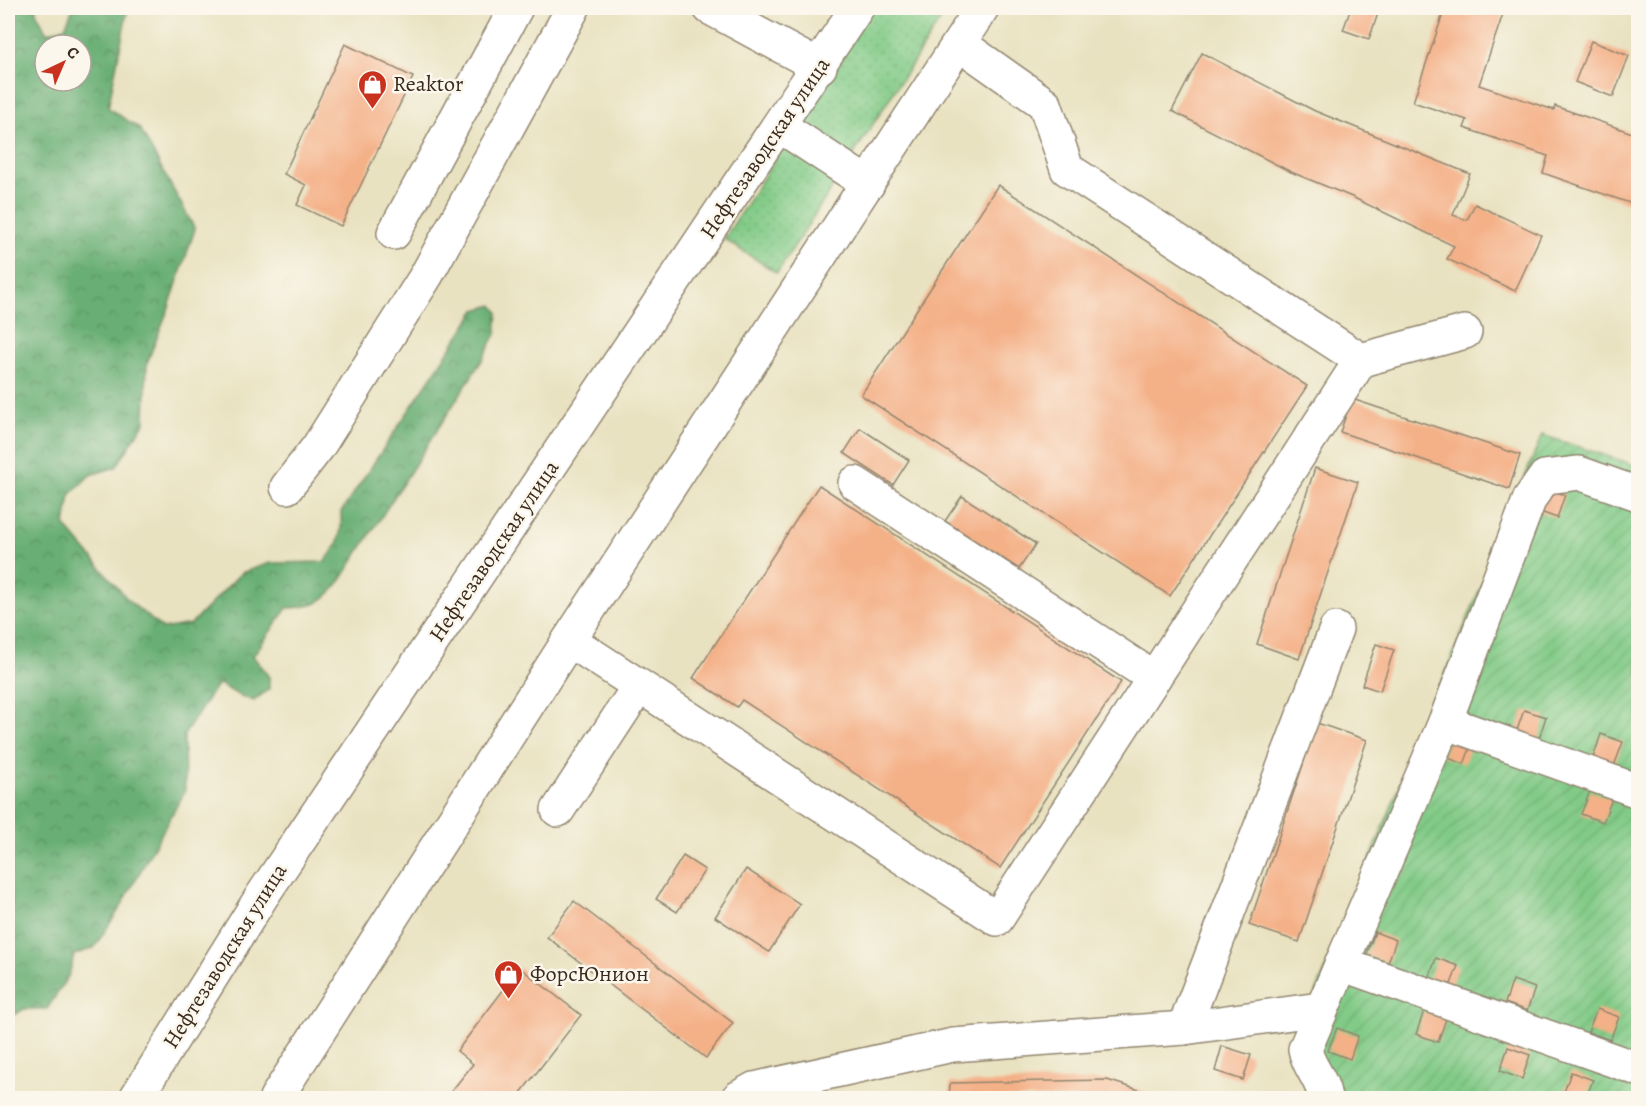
<svg xmlns="http://www.w3.org/2000/svg" width="1646" height="1106" viewBox="0 0 1646 1106" font-family="Alegreya,serif">
<style>
.grass{fill:url(#grass-dots);stroke:#5e7a52;stroke-width:1.5}
.forest{fill:url(#forest-crowns);stroke:#526c49;stroke-width:1.5;fill-rule:evenodd}
.garden{fill:url(#garden-furrows);stroke:#5e7a52;stroke-width:1.5}
.building{fill:#f4b087}
.lines{fill:none;stroke-linecap:round;stroke-linejoin:round}
.minor-casing{stroke:#928670;stroke-width:36}
.major-casing{stroke:#928670;stroke-width:36}
.minor{stroke:#fff;stroke-width:33}
.major{stroke:#fff;stroke-width:33}
.labels{text-anchor:middle;dominant-baseline:central;stroke-width:5;stroke-linejoin:round;paint-order:stroke}
.poi-label{font-size:22px;fill:#3b2a1e;stroke:#fbf7ec;text-anchor:start}
.street-label{font-size:22px;fill:#3b2a1e;stroke:#fbf7ec}
</style>
<defs>
<pattern id="grass-dots" width="8" height="8" patternUnits="userSpaceOnUse" patternTransform="scale(1.5)"><rect width="8" height="8" fill="#82cb87"/><path d="M2 2h.1M6 6h.1" fill="none" stroke="#71ae74" stroke-width="1.8" stroke-linecap="round"/></pattern>
<pattern id="forest-crowns" width="20" height="18" patternUnits="userSpaceOnUse" patternTransform="scale(1.5)"><rect width="20" height="18" fill="#69af74"/><path d="M2 6a3 3 0 1 1 6 0M12 15a3 3 0 1 1 6 0" fill="none" stroke="#588f5f"/></pattern>
<pattern id="garden-furrows" width="10" height="10" patternUnits="userSpaceOnUse" patternTransform="scale(1.5)"><rect width="10" height="10" fill="#82cb87"/><path d="M-1 1l2-2M0 10L10 0M9 11l2-2" fill="none" stroke="#71ae74"/></pattern>
</defs>
<rect width="100%" height="100%" fill="#fbf7ec"/>
<filter id="ink" filterUnits="userSpaceOnUse"><feTurbulence type="fractalNoise" baseFrequency=".0167" numOctaves="2"/><feDisplacementMap in="SourceGraphic" scale="12" xChannelSelector="R" yChannelSelector="G"/><feConvolveMatrix kernelMatrix="1 2 1 2 8 2 1 2 1" color-interpolation-filters="sRGB"/></filter>
<filter id="wash" filterUnits="userSpaceOnUse"><feTurbulence type="fractalNoise" baseFrequency=".008" numOctaves="4" result="noise"/><feDisplacementMap in="SourceGraphic" scale="24" xChannelSelector="R" yChannelSelector="G"/><feGaussianBlur stdDeviation="1.35" result="paint"/><feColorMatrix in="noise" values="0 0 0 0 0 0 0 0 0 0 0 0 0 0 0 0 0 1.4 0 .05"/><feComposite in="paint" operator="in"/></filter>
<g filter="url(#wash)">
<rect width="100%" height="100%" fill="#e9e2c1"/>
<path class="grass" d="M872 8H948L777 273 724 239Z"/>
<path class="forest" d="M8 8H36V12L47 33 65 27 73 8H128L108 108 140 129 195 229 169 307 147 363 145 422 116 467 90 475 70 495 65 526 129 601 163 629 191 624 241 573 270 563 324 562C340 545 342 534 341 512L476 310 493 305 498 312 496 334 482 360 337 586C320 605 312 607 287 608L253 656 269 677V689L254 701 238 695 218 683 184 735 185 791 120 908 94 948 74 955 69 975 47 1009H24L8 1018V921L13 913 8 886ZM45 45H81V81H45Z"/>
<path class="garden" d="M1542 435 1638 466V1098H1309L1295 1045Z"/>
<g id="blocks">
<g class="building">
<path d="M1351 8H1380L1369 39 1343 30Z"/>
<path d="M1445 8H1505L1479 85 1554 110 1555 106 1638 135V206L1543 173 1548 156 1464 128 1467 120 1413 102Z"/>
<path d="M1591 41 1629 56 1613 97 1575 82Z"/>
<path d="M345 44 413 77 341 226 297 205 306 185 284 174Z"/>
<path d="M1202 53 1315 111 1470 174 1453 215 1467 220 1475 204 1541 235 1515 291 1447 259 1454 246 1352 197 1291 172 1172 111Z"/>
<path d="M998 185 1307 386 1170 596 861 395Z"/>
<path d="M1352 399 1520 455 1509 489 1340 432Z"/>
<path d="M860 428 909 460 893 485 844 453Z"/>
<path d="M1315 468 1358 482 1299 659 1257 644Z"/>
<path d="M819 485 1121 682 1000 868 742 700 737 707 693 678Z"/>
<path d="M1543 487 1565 495 1557 518 1535 510Z"/>
<path d="M962 496 1036 544 1019 569 945 521Z"/>
<path d="M1376 644 1394 650 1380 691 1362 685Z"/>
<path d="M1524 710 1546 717 1538 741 1516 733Z"/>
<path d="M1317 723 1367 740 1299 942 1249 925Z"/>
<path d="M1451 733 1473 741 1464 764 1443 756Z"/>
<path d="M1601 734 1623 742 1614 766 1593 758Z"/>
<path d="M1590 791 1612 799 1603 822 1581 814Z"/>
<path d="M683 856 705 870 677 912 656 899Z"/>
<path d="M746 869 800 904 769 952 715 917Z"/>
<path d="M574 901 733 1023 706 1058 547 937Z"/>
<path d="M1375 932 1396 940 1388 963 1366 956Z"/>
<path d="M1436 958 1458 966 1449 989 1428 982Z"/>
<path d="M520 968 581 1015 517 1098H446L473 1064 457 1051Z"/>
<path d="M1513 980 1535 988 1527 1011 1505 1003Z"/>
<path d="M1597 1009 1619 1017 1610 1040 1588 1032Z"/>
<path d="M1424 1011 1446 1019 1438 1042 1416 1034Z"/>
<path d="M1337 1028 1358 1036 1350 1059 1328 1051Z"/>
<path d="M1222 1046 1251 1055 1243 1080 1215 1071Z"/>
<path d="M1508 1047 1530 1055 1522 1079 1500 1071Z"/>
<path d="M1571 1072 1593 1080 1586 1098 1563 1095Z"/>
<path d="M1107 1080 1165 1098H949L950 1083Z"/>
</g>
</g>
</g>
<g filter="url(#ink)">
<use href="#blocks" fill-opacity="0" stroke="#928670" stroke-width="1.5"/>
<g class="lines">
<defs>
<g id="minor">
<path d="M710 8 820 67"/>
<path d="M780 126 868 184"/>
<path d="M394 233 516 8"/>
<path d="M1361 360 1465 332"/>
<path d="M855 483 1154 678"/>
<path d="M287 487 318 447 426 276 573 8"/>
<path d="M569 640 997 919 1361 360 1067 169 1045 104 960 44"/>
<path d="M1445 722 1638 791"/>
<path d="M558 810 639 686"/>
<path d="M1341 964 1638 1069"/>
<path d="M1184 1028 1336 629"/>
<path d="M738 1098 754 1089 953 1045 1184 1028 1320 1009"/>
<path d="M1325 1098C1323 1080 1308 1067 1305 1049L1445 722 1530 498 1545 477 1579 473 1638 494"/>
</g>
<g id="major">
<path d="M136 1098 262 896 857 8"/>
<path d="M276 1098 569 640 982 8"/>
</g>
</defs>
<use href="#minor" class="minor-casing"/>
<use href="#major" class="major-casing"/>
<use href="#minor" class="minor"/>
<use href="#major" class="major"/>
</g>
</g>
<defs>
<symbol id="shop-pin" viewBox="-11 -11 22 30"><path d="M0 17L-7.5 6A9.5 9.5 0 1 1 7.5 6Z" fill="#c8321e" stroke="#fbf7ec"/><path d="M-5-2.5h2.3a2.7 3.5 0 0 1 5.4 0H5L5.5 6h-11ZM-1.5-2.5h3a1.5 2.3 0 0 0-3 0Z" fill="#fff"/></symbol>
</defs>
<g fill-rule="evenodd">
<use href="#shop-pin" x="356" y="68" width="33" height="45"/>
<use href="#shop-pin" x="492" y="958" width="33" height="45"/>
</g>
<g class="labels">
<g class="poi-label">
<text x="393" y="84">Reaktor</text>
<text x="530" y="974">ФорсЮнион</text>
</g>
<g class="street-label">
<text transform="translate(765 148) rotate(-56)">Нефтезаводская улица</text>
<text transform="translate(494 551) rotate(-56)">Нефтезаводская улица</text>
<text transform="translate(225 956) rotate(-58)">Нефтезаводская улица</text>
</g>
</g>
<rect width="1646" height="1106" fill="none" stroke="#fbf7ec" stroke-width="30"/>
<g transform="translate(63 63) rotate(44)"><circle r="28" fill="#fbf7ec" stroke="#aea59a" stroke-width="1.5"/>
<path d="M0-4.5L10 22L0 15L-10 22Z" fill="#c8321e"/>
<text y="-9" font-size="16" font-weight="bold" text-anchor="middle" fill="#3b2a1e">С</text>
</g>
</svg>
